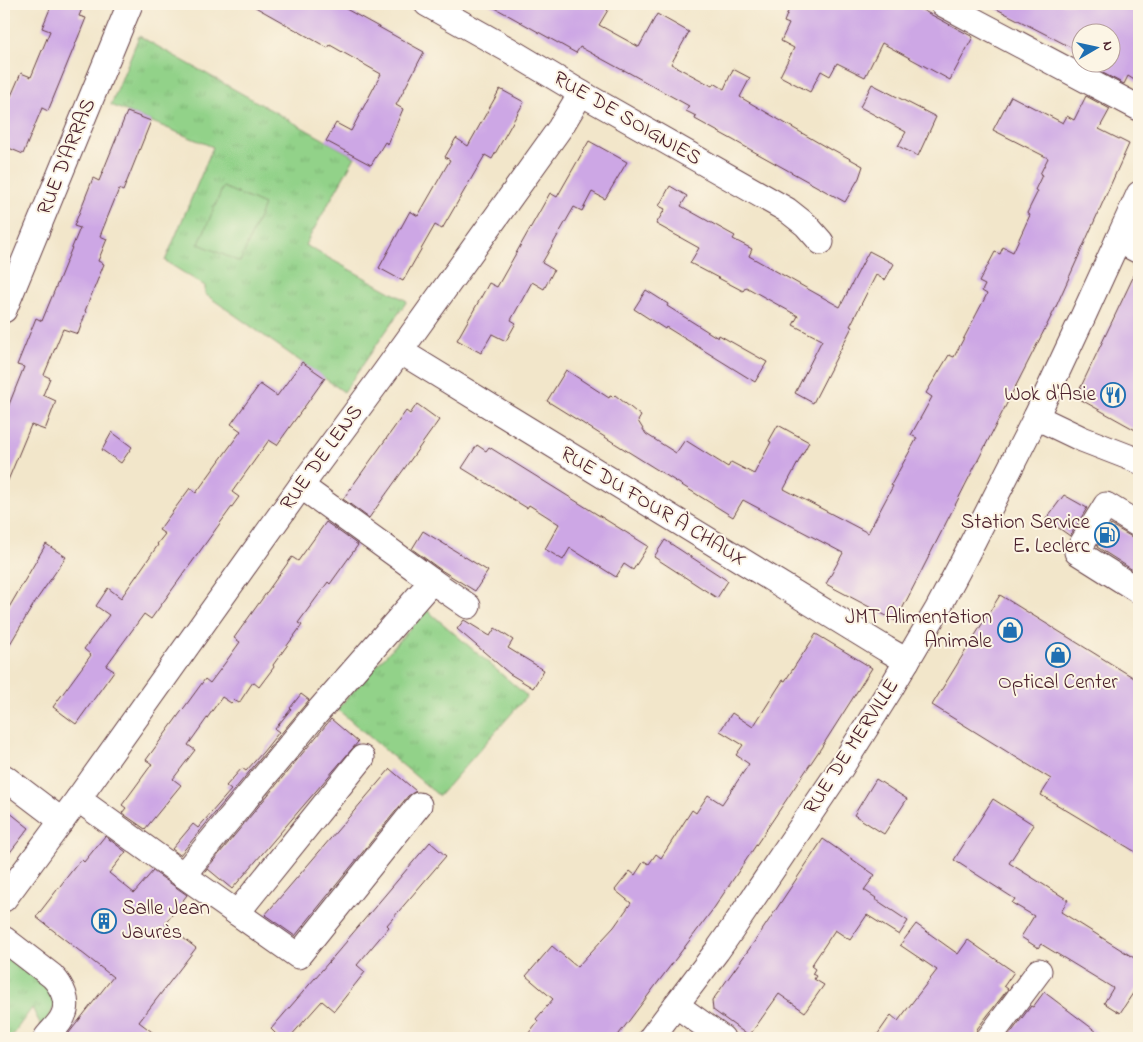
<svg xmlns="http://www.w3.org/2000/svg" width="1143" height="1042" viewBox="0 0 1143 1042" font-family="'Indie Flower',sans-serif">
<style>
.grass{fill:url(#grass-tufts);stroke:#6e785a}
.pitch{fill:#92d289;stroke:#6e785a}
.building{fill:#cda7e5}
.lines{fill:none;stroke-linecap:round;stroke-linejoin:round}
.minor-casing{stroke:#633d43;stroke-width:27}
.minor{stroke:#fff;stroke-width:25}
.labels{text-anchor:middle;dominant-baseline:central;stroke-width:4;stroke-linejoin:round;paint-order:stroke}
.street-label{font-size:21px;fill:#4a1f2b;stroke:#fcf5e5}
.poi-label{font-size:21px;fill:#4a1f2b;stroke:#fcf5e5;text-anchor:end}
</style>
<defs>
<pattern id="grass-tufts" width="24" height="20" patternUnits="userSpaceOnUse" patternTransform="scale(1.25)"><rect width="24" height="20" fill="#92d289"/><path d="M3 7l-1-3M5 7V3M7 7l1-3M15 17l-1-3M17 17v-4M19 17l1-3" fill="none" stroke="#7fb476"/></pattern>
</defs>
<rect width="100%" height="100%" fill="#fcf5e5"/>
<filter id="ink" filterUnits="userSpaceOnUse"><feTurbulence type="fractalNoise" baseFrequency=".02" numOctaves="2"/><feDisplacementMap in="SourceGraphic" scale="10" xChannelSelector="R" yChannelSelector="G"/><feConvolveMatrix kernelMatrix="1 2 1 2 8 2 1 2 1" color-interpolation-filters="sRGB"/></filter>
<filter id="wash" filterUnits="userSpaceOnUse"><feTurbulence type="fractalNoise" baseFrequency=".0096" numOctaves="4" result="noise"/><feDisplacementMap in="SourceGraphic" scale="20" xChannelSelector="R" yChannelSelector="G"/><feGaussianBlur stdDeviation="1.12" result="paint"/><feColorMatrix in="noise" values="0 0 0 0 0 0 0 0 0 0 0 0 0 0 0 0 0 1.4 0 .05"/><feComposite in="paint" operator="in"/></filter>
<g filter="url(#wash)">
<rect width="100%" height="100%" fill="#f2e6ca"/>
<g class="grass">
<path d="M139 36 355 157 305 245 407 301 344 392 205 294V286L165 261 213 147 111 105Z"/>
<path d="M427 610 527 696 439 796 337 709Z"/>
<path d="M4 952 53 992 57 1003 42 1027 32 1008 10 1038H4Z"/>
</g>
<path class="pitch" d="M223 187 264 205 240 262 199 244Z"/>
<g id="blocks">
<g class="building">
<path d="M52 4H84L79 16 86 18 48 111 42 108 23 154 4 146V93L11 96 21 73 31 77 50 31 42 28Z"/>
<path d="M250 4H337L424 52 396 105 403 109 388 144 385 142 371 165 326 141 336 123 351 131 381 74 330 45 328 48Z"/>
<path d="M488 4H598L608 10 599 25 639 47 657 14 689 32 671 64 712 86 714 83 724 89 733 69 750 78 740 97 831 150 832 149 863 166 859 178 845 202 695 119 696 116 686 111 689 106 624 70V71L580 47 576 53Z"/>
<path d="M791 4H911L973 37 950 80 882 43 865 77 837 63 830 76 821 71 810 92 780 76 794 48 781 41 789 24 784 22Z"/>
<path d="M987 4H1139V83L1128 76 1124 84 1099 71 1103 64 1101 62H1110V32H1080V52Z"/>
<path d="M872 84 936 117 918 156 898 146 906 132 860 107Z"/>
<path d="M500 89 524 102 492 159 485 155 442 229 435 225 403 281 379 268 410 211 418 216 450 160 445 157 456 138 468 146Z"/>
<path d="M1011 96 1063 123 1067 116 1074 120 1086 96 1110 109 1099 129 1129 144 1054 311 896 621 826 584 843 553 743 500 733 517 547 401 566 370 609 398 610 396 613 397 615 395 641 416 638 421 646 434 676 453 685 440 728 467 731 462 754 474 771 442 769 441 778 425 809 442 784 489 868 533 893 486 891 485 917 438 911 435 932 397 926 393 949 355 954 357 987 294 982 291 985 285 979 282 995 252 1000 254 1003 247 1013 252 1030 215 1027 213 1038 191 1035 190 1042 175 1040 174 1048 158 993 130Z"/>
<path d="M127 112 151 121 123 191 119 189 100 236 107 239 98 261 104 264 85 311 86 312 78 334 63 329 44 375 50 378 43 395 56 401 45 430 31 425 4 490V417L24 367 17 365 36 318 42 321 80 228 74 226 93 178 99 181Z"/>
<path d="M589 141 627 162 605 199 592 192 582 211 574 207 542 263 554 270 544 289 532 282 511 320 516 323 506 341 492 334 481 353 457 340 489 283 497 287 550 193 557 197Z"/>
<path d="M670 186 687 196 681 206 735 236 733 239 752 249 749 256 840 307 869 251 894 264 885 280 876 275 850 326 852 327 813 403 795 393 822 340 793 325 798 316 746 287 743 291 690 263 699 248 656 224 665 209 659 206Z"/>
<path d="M1139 265V432L1076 397Z"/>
<path d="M646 290 668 304 667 306 718 338 719 335 767 362 755 382 666 327 665 329 634 309Z"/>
<path d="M302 362 325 378 277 445 269 440 257 457 232 492 239 497 151 619 144 614 106 666 114 671 76 724 53 707 91 655 84 649 109 615 96 606 108 588 121 598 158 545 157 544 165 534 159 530 190 488 196 493 241 431 231 424 260 384 277 396Z"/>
<path d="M417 404 439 420 369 518 343 499 406 411 410 414Z"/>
<path d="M112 432 132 447 121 463 102 450Z"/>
<path d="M477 445 486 451 489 447 648 546 633 570 624 564 616 577 570 548 563 560 545 549 559 524 529 505 527 508 462 468Z"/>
<path d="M1064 495 1087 508 1070 536 1046 519Z"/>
<path d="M326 522 358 545 330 584 328 582 298 623 302 625 273 665 274 667 259 687 253 682 239 703 234 700 231 703 222 697 188 745 195 750 173 779 181 785 145 829 122 813 126 808 122 805 152 764 146 760 205 679 210 683 225 663 240 642 234 638 292 557 298 561Z"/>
<path d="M1111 525 1132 537 1139 539V574L1097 547Z"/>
<path d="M423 531 488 571 475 591 441 570 412 549Z"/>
<path d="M665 540 728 581 717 598 654 557Z"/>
<path d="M46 544 66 557 35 602 4 654V616Z"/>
<path d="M1000 595 1139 681V854L1041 795 1051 779 932 705Z"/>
<path d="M464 620 490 636 495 628 513 640 508 648 544 670 533 688 510 674 457 629Z"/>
<path d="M816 634 872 668 821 748 714 908 616 1038H525L538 1021 536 1019 553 999 526 976 552 946 577 967 614 927 631 903 615 890 630 871 635 875 644 861 649 864 656 854 661 858 692 810 696 813 708 795 722 804 749 764 736 755 743 745 720 731 732 713 753 727 783 680 785 681Z"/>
<path d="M301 694 309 700 180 855 172 849 193 824 198 828 231 790 226 786 242 768 246 771 263 752 279 732 275 729 291 709 290 708Z"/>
<path d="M331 719 358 742 232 889 208 869 204 872Z"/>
<path d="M390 769 416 791 408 796 295 936 265 915Z"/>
<path d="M876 779 907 799 884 834 854 815Z"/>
<path d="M993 799 1034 825 1009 863 1068 900 1061 912 1139 961V984L1120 1013 1104 1003 1113 988 1041 944 1038 948 1021 937 1034 916 1012 903 1015 899 954 860Z"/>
<path d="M4 808 29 828 4 860Z"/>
<path d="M105 836 126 852 109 873 134 893 153 871 187 895 165 924 196 948 139 1022 160 1038H65L113 977 36 917 81 859 84 862Z"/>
<path d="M823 839 875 875 864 890 876 898 875 899 908 921 899 935 867 915 850 940 835 930 811 966 815 969 812 974 816 976 814 979 824 985 805 1012 779 994 749 1036 713 1010 712 1001 757 938Z"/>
<path d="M430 842 446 856 387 925 389 927 357 965 365 972 334 1011 322 1001 289 1038H280L271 1029 347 941V940Z"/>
<path d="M916 924 958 954 968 940 1014 972 1004 986 1008 989 977 1029 975 1038H875L891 1015 898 1021 937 970 900 945Z"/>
<path d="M1044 992 1105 1038H1007L1031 1006 1033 1007Z"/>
</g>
</g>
</g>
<g filter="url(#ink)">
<use href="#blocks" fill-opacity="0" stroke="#633d43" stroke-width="1"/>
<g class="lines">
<defs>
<g id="minor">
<path d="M427 4 509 50 581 93 787 210 806 225 821 242"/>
<path d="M943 4 1139 108"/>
<path d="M1118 240 1139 251"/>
<path d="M4 310 130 4"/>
<path d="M400 351 886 649 907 661"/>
<path d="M1036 417 1082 439 1139 461"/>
<path d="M1139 525 1106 505 1077 552 1139 591"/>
<path d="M432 581 468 606"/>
<path d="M4 777 62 821"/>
<path d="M78 799 183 875 315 715 432 581 301 486"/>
<path d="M183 875 298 956 419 805"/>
<path d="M4 899 78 799 301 486 385 372 560 128 581 93"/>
<path d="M237 913 362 758"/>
<path d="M4 939 52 976C62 986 70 1002 63 1016 60 1024 51 1031 46 1038"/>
<path d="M676 1005 722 1038"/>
<path d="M651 1038 717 951 731 931 839 771 891 688 937 610 963 561 1036 417 1080 323 1139 194"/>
<path d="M989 1038 1039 971"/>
</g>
</defs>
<use href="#minor" class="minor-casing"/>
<use href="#minor" class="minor"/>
</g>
</g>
<defs>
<symbol id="restaurant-ring" viewBox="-11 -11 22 22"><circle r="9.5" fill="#fcf5e5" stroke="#1f6fb2" stroke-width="1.5"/><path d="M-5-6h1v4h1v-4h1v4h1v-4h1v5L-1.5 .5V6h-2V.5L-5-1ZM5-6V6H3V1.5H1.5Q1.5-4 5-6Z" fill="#1f6fb2"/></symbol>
<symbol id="fuel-ring" viewBox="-11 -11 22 22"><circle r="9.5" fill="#fcf5e5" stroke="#1f6fb2" stroke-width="1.5"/><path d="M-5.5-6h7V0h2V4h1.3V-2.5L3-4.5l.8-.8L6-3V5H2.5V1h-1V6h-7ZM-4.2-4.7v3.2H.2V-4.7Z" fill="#1f6fb2"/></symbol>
<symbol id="shop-ring" viewBox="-11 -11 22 22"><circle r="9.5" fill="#fcf5e5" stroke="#1f6fb2" stroke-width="1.5"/><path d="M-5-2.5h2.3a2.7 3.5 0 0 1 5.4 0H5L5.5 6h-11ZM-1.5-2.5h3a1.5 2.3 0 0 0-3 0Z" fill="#1f6fb2"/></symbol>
<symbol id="building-ring" viewBox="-11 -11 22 22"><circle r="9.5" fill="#fcf5e5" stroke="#1f6fb2" stroke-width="1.5"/><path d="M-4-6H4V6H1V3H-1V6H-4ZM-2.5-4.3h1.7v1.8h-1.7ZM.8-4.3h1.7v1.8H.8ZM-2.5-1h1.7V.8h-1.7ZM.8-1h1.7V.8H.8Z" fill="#1f6fb2"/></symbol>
</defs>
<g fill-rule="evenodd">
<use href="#restaurant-ring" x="1099" y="381" width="28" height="28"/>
<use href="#fuel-ring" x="1093" y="521" width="28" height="28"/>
<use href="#shop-ring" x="996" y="616" width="28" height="28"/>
<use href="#shop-ring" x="1044" y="641" width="28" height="28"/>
<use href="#building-ring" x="90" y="907" width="28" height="28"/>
</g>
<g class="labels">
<g class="street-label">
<text transform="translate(627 119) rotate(30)">RUE DE SOIGNIES</text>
<text transform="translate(67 157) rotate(-68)">RUE D'ARRAS</text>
<text transform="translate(322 458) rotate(-54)">RUE DE LENS</text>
<text transform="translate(653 507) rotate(31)">RUE DU FOUR À CHAUX</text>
<text transform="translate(852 747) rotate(-57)">RUE DE MERVILLE</text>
</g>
<g class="poi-label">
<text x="1096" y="395">Wok d'Asie</text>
<text x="1090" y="523">Station Service<tspan x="1090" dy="24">E. Leclerc</tspan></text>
<text x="992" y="618">JMT Alimentation<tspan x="992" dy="24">Animale</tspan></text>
<text x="1058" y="683" text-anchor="middle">Optical Center</text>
<text x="122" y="909" text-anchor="start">Salle Jean<tspan x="122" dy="24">Jaurès</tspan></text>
</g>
</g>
<rect width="1143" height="1042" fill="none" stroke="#fcf5e5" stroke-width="20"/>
<g transform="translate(1096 48) rotate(81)"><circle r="24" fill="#fcf5e5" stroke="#b59f9b"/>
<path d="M0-4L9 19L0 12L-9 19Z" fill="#1f6fb2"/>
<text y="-8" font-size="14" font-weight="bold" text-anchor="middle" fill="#4a1f2b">N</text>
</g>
</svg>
